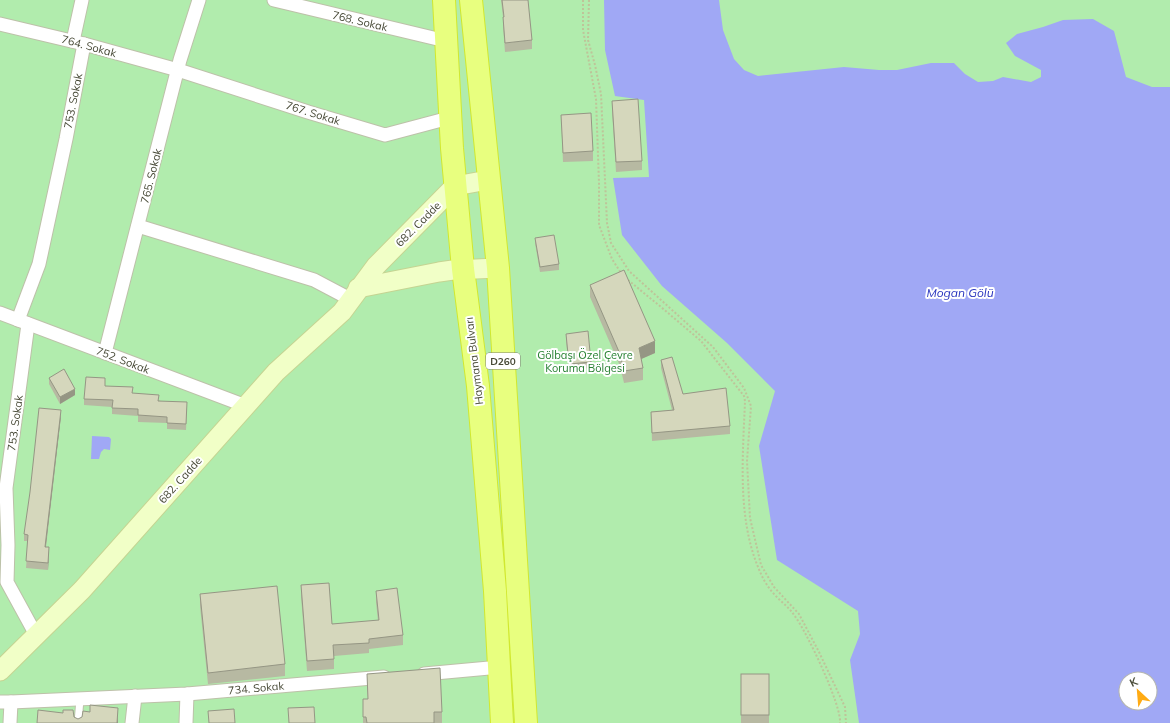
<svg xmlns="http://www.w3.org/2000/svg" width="1170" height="723" viewBox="0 0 1170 723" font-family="Mulish,sans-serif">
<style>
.green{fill:#b1ecad;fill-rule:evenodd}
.water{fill:#a0a8f5;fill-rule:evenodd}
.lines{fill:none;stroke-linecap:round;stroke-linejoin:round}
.service-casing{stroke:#bdc1a9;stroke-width:9}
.minor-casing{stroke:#bdc1a9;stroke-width:15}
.secondary-casing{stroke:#c5d492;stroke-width:21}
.trunk-casing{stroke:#d1e82e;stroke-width:24}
.path{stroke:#bec499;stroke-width:2;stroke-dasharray:2 2;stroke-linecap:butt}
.service{stroke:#fff;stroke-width:7}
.minor{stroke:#fff;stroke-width:13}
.secondary{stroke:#f1ffc7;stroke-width:19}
.trunk{stroke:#e8ff7f;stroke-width:22}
.wall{fill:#b7b9a2}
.shaded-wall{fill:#959684}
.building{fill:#d5d7bc;stroke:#959684}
.labels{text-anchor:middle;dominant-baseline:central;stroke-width:4;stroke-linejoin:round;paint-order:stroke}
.shield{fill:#fff;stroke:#7e8072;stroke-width:1}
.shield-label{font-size:10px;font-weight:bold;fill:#474936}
.street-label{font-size:11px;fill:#474936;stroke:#fff}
.park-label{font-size:11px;fill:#247f2f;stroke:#fff}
.water-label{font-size:12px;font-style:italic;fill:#2733bd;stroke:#fff}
</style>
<rect width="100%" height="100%" fill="#f2f5e7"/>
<path class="green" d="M0 0H1170V723H0ZM1126 679H1150V703H1126Z"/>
<g class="water">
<path d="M604 0H719L723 30 734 59 744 70 758 76 844 67 879 70H897L931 63H954L965 74 978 82 993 81 1003 77 1031 82 1041 77V70L1015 56 1006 43 1017 34 1043 27 1063 20 1093 19 1114 31 1126 77 1152 87H1170V723H859L850 660 860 634 858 611 777 560 759 446 775 391 727 343 662 286 622 235 613 178 649 177 644 100 615 96 605 50ZM1126 679H1150V703H1126Z"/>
<path d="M92 436 109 437 111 439 110 450 104 449 101 452 99 459H91Z"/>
</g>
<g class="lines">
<defs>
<path id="service" d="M78 723 80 699"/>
<g id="minor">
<path d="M274 0 446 41"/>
<path d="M0 24 84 44 178 70 308 112 385 135 449 118"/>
<path d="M73 41 82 0"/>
<path d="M138 226 314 280 350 299"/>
<path d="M0 313 246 406"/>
<path d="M18 320 39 264 66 139 84 44"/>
<path d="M28 324 6 488 8 545 7 582 36 635"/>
<path d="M105 353 180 60 199 0"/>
<path d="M424 674 500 667"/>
<path d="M0 702H11L10 723"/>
<path d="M11 702 187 694 384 677"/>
<path d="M132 723 135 696"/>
<path d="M186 723 187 694"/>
</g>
<g id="secondary">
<path d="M358 288 439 272 453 270 498 268"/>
<path d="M0 671 82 590 276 372 342 312 376 266 455 186 488 180"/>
</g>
<g id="trunk">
<path d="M444 0 452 148 463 269 478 386 495 591 502 723"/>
<path d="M471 0 498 268 526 723"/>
</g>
</defs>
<use href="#service" class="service-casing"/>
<use href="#minor" class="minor-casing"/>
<use href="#secondary" class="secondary-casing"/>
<use href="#trunk" class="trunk-casing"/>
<g class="path">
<path d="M583 0V30L596 99 599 183V225L612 259 621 273"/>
<path d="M589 0 588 40 595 65 601 94 607 223 611 243 629 271 713 347 744 388 751 406 747 461 750 518 761 565 774 587 799 614 819 652 845 707 846 723"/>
<path d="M628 280 661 307 701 341 744 396 745 401C743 454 737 516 758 567 762 577 767 587 775 595 781 602 789 607 794 615 806 630 842 706 840 723"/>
</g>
<use href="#service" class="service"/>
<use href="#minor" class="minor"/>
<use href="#secondary" class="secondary"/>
<use href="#trunk" class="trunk"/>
</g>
<g class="wall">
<path d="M501 0H528L532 40V49L505 52 503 26V17Z"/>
<path d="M612 101 642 161V170L616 172 612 111Z"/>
<path d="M561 115 593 151V161L563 162Z"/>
<path d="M535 238 559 264V270L540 272 535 243Z"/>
<path d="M590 285 655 353 641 359 643 368V380L624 383 620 366 590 297Z"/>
<path d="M566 334 591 362V368L569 370 566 340Z"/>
<path d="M661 360 683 394 730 426V434L652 441 651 412 672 410 661 368Z"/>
<path d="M49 378 75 395 60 404 49 384Z"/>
<path d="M105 386 187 408 186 430 167 429V423L138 422V416L112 414V407L84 405V399Z"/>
<path d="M61 416 46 547 49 553 48 570 26 568 28 541H24V534Z"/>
<path d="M301 585 332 624 378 621 376 602V591L403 635V645L369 649V653L334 656V669L307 671 301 596Z"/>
<path d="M200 594 285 664V676L208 684 200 606Z"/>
<path d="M367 674 442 712V723H363V699H368Z"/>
<rect x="741" y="674" width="28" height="49"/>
</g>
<g class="shaded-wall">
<path d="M655 341V353L639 360V348Z"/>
<path d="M75 389V395L60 404V397Z"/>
<path d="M61 410V416L45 553V547Z"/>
<path d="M49 547V553L48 570V563Z"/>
<path d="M118 708V723H117Z"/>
</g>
<g class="building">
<path d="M502 0H528L532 40 505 43 503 17H504Z"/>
<path d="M638 99 642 161 616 162 612 101Z"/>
<path d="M591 113 593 151 563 153 561 115Z"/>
<path d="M554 235 559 264 540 267 535 238Z"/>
<path d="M624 270 655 341 639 348 643 368 624 371 620 354 590 285Z"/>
<path d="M588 331 591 362 569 364 566 334Z"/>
<path d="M672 357 683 394 726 388 730 426 652 433 651 412 674 410 661 360Z"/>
<path d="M64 369 75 389 60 397 49 378Z"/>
<path d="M86 377 105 378V386L133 387 132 393 159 395 158 401 187 402 186 424 167 423V417L138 415V409L112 408 113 400 84 399Z"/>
<path d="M39 408 61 410 45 547H49L48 563 26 561 28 535 24 534 30 492Z"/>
<path d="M329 583 332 624 379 620 376 591 397 588 403 635 369 639V643L333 645 334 659 307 661 301 585Z"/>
<path d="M277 586 285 664 208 673 200 594Z"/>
<path d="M440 668 442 712H434V723H367L366 717H363V699H368L367 674Z"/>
<rect x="741" y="674" width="28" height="41"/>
<path d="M90 705 118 708 117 723H37L38 710 63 713V710H73L74 717 78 719 82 717 83 711 90 712Z"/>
<path d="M314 707 315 723H289L288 708Z"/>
<path d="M234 709 235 723H209L208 711Z"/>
</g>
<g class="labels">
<rect class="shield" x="486" y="353" width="34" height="16" rx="3"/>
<g class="shield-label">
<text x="503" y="361">D260</text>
</g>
<g class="street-label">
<text transform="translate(360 21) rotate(13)">768. Sokak</text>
<text transform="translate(89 46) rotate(15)">764. Sokak</text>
<text transform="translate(73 101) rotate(-79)">753. Sokak</text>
<text transform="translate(313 113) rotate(17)">767. Sokak</text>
<text transform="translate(151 176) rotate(-76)">765. Sokak</text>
<text transform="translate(418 224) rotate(-45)">682. Cadde</text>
<text transform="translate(123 360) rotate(21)">752. Sokak</text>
<text transform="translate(474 361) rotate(-97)">Haymana Bulvarı</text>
<text transform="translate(15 423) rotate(-82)">753. Sokak</text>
<text transform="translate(180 480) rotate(-48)">682. Cadde</text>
<text transform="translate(256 688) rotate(-5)">734. Sokak</text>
</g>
<g class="park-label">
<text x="585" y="355">Gölbaşı Özel Çevre<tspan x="585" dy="13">Koruma Bölgesi</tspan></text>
</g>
<g class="water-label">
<text x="960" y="292">Mogan Gölü</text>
</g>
</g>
<g transform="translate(1138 691) rotate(334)"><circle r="19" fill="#ffffff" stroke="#b5b6af"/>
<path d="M0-3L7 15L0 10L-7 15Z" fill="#ffab14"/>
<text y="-6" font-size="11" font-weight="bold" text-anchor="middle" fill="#474936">K</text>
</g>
</svg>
